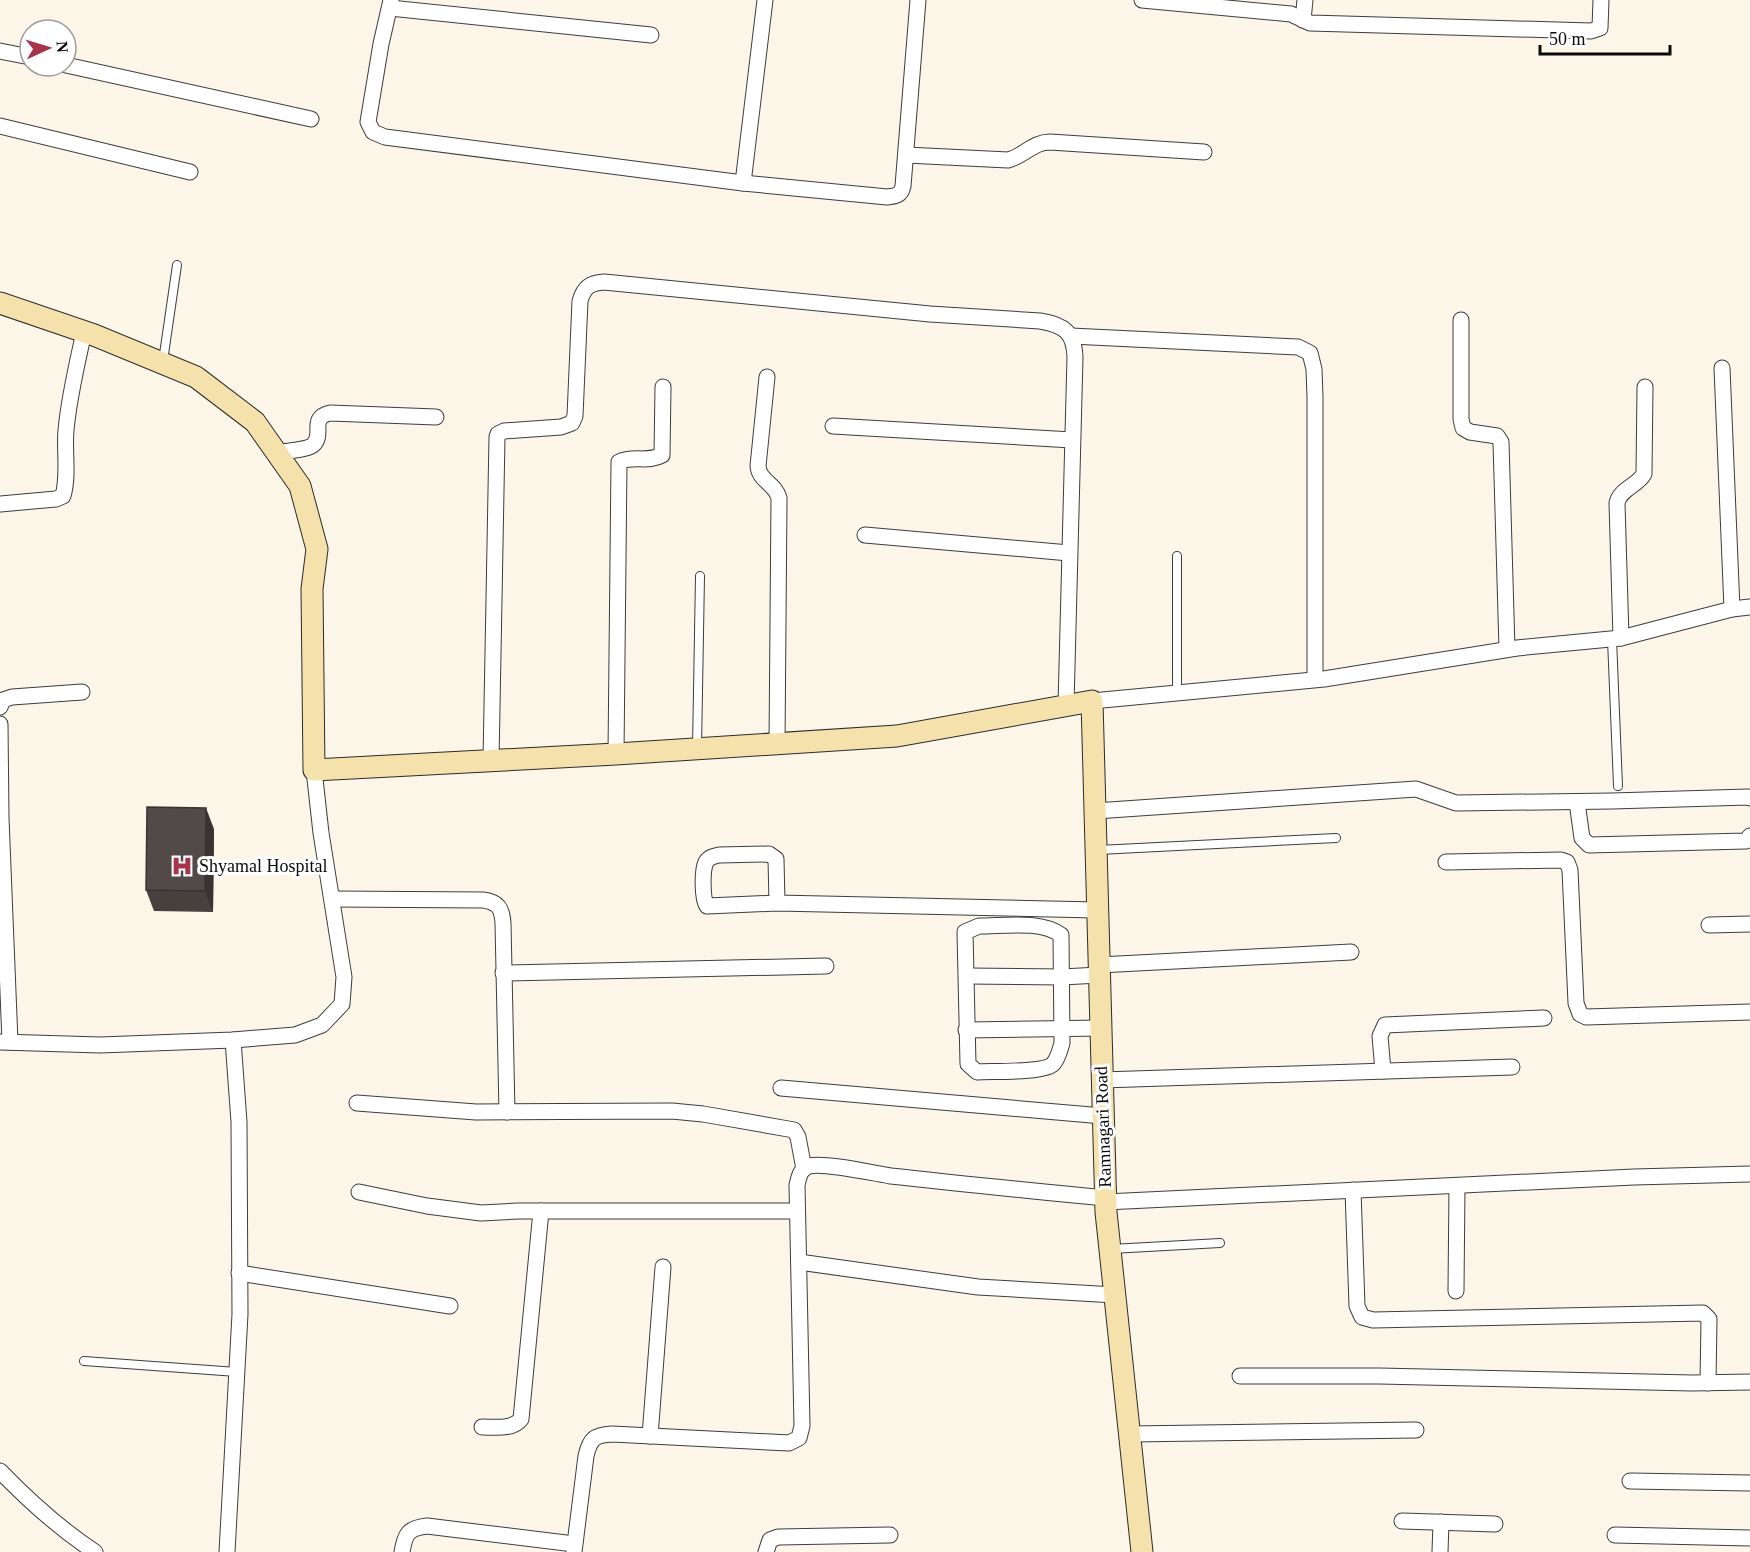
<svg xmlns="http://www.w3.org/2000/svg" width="1750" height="1552" viewBox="0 0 1750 1552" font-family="'Times New Roman',serif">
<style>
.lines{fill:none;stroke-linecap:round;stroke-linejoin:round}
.lane-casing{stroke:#3d3d3d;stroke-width:10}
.street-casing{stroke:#3d3d3d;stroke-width:17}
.secondary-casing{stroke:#2c2c2c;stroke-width:23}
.lane{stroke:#fff;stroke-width:8}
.street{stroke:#fff;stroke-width:15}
.secondary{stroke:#f4e1ac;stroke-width:21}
.wall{fill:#46403e}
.shaded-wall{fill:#393432}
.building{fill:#514a48;stroke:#393432;stroke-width:1.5}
.labels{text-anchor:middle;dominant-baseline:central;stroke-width:6;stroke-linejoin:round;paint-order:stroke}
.poi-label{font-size:18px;fill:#0a0a0a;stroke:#fff;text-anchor:start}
.street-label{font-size:18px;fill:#0a0a0a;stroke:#fff}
</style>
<rect width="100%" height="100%" fill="#fcf6e9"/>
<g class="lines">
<defs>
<g id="lane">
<path d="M163 361 177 265"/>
<path d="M1612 639 1618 786"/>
<path d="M1177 693V556"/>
<path d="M697 748 700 576"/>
<path d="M1098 850 1336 838"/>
<path d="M1111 1249 1220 1243"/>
<path d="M84 1361 237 1372"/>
</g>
<g id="street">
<path d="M391 0 381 44 368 122 373 132 385 137 743 183 887 197C895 196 901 196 903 186L918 0"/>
<path d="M1142 0 1291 14 1310 23 1591 31 1600 28 1601 0"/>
<path d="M390 8 651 35"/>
<path d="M1303 20 1305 0"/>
<path d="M0 51 30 57"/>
<path d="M66 65 311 119"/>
<path d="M0 126 190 172"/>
<path d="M906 155 1008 160C1024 156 1033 142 1050 142L1204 152"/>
<path d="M743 183 765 0"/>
<path d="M1461 320V419L1463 428 1470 432 1497 436 1501 442 1507 649"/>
<path d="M1071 336 1298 347 1310 353 1314 369 1315 397V679"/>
<path d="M1722 368 1732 609"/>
<path d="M767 377 758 466C759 481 775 483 779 498L777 744"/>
<path d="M833 426 1072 440"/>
<path d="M276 453C285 451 309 450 314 444 324 433 309 418 330 413L436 417"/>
<path d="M0 504 56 499 63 496C69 475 64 451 66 430 69 397 77 364 84 332"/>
<path d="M865 535 1069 553"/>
<path d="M1621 638 1617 503C1620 489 1637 486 1644 474L1645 387"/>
<path d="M1092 701 1324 679 1517 648 1621 638 1732 609 1750 607"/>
<path d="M0 707 3 700 12 697 82 692"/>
<path d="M0 724 1 818 10 1042"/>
<path d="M616 754 619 462C633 455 648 463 662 455L663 387"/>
<path d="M491 761 497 437 498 434 504 431 561 427 572 423 575 416 580 301C584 287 590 283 604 282L930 314 1040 321C1064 325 1074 332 1075 357L1066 705"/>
<path d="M1577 802 1582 838 1589 845 1746 841 1750 836"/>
<path d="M1095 811 1416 789 1456 803 1612 801 1748 797 1750 798"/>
<path d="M1446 862 1561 860 1567 862 1570 870 1576 1003 1580 1014 1586 1017 1750 1012"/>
<path d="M332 899 483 900C498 902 502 908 503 923L507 1112"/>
<path d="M777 903 776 859 769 854 719 855C714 856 709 857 706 862 702 870 702 899 707 906L777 903 1097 910"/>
<path d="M1709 925 1750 924"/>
<path d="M979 926C1004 926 1041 920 1061 935L1062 1043C1060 1050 1058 1059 1053 1064 1044 1073 991 1071 977 1072L968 1064 965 932Z"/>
<path d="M1099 965 1351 952"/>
<path d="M503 973 826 966"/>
<path d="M967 976 1062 977 1099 975"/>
<path d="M966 1030 1101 1028"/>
<path d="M0 1042 100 1045 233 1040 295 1035 322 1025 342 1004 344 977 321 833 314 770"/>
<path d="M1383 1071 1380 1036 1385 1025 1544 1018"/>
<path d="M1102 1080 1512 1067"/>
<path d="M781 1088 1103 1116"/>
<path d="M357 1103 476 1112 672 1111 703 1114 794 1130 798 1137 804 1169"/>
<path d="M1353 1190 1357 1306 1362 1317 1373 1320 1703 1313 1709 1319 1708 1383"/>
<path d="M359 1192 427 1206 458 1210 481 1213 518 1211H797"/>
<path d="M1105 1202 1634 1177 1750 1174"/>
<path d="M799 1262 978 1287 1115 1295"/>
<path d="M239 1273 450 1306"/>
<path d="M1456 1291 1457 1186"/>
<path d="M1240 1376H1379L1692 1383 1750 1382"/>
<path d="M482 1427C494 1427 513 1430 521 1419L541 1211"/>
<path d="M1130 1434 1416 1430"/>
<path d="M650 1436 663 1267"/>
<path d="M0 1471C29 1501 60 1529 95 1552"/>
<path d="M1630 1481 1750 1483"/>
<path d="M1402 1521 1495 1524"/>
<path d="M1615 1535 1750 1538"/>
<path d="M227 1552 240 1314 239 1122 233 1040"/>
<path d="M402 1552C405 1534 408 1528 427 1526L574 1544"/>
<path d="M574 1552 586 1456C590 1439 594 1435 612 1434L789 1443 799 1438 802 1426 797 1185C799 1177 800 1169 809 1166 823 1162 873 1173 891 1176 962 1184 1034 1191 1105 1198"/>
<path d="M766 1552 770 1540 778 1537 890 1535"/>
<path d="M1440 1552 1441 1522"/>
</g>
<path id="secondary" d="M0 303 94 335 196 377 255 422 300 486 317 549 312 589 314 770 616 754 897 736 1092 701 1106 1212 1142 1552"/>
</defs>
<use href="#lane" class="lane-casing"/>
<use href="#street" class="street-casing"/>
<use href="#secondary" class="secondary-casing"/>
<use href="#lane" class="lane"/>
<use href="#street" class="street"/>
<use href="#secondary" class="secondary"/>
</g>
<path class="wall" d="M214 829 213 912 154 911 146 890Z"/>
<path class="shaded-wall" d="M206 808 214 829 213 912 205 891Z"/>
<path class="building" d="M147 807 206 808 205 891 146 890Z"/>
<defs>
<symbol id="hospital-bare" viewBox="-9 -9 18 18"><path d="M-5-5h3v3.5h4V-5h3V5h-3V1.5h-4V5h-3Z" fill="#a7344b" stroke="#fff" stroke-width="2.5" paint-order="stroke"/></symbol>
</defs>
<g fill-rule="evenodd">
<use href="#hospital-bare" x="167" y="851" width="30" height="30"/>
</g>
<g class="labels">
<g class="poi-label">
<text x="199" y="866">Shyamal Hospital</text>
</g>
<g class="street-label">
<text transform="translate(1103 1127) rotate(-92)">Ramnagari Road</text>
</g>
</g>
<g transform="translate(48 48) rotate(86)"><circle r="28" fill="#ffffff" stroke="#9d9d9d" stroke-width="1.5"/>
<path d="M0-4.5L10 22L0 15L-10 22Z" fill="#a7344b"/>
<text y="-9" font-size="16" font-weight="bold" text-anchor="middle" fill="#0a0a0a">N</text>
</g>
<path d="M1540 45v9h130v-9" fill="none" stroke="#0a0a0a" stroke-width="3"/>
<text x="1549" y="45" font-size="18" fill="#0a0a0a" stroke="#ffffff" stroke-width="4.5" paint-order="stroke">50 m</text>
</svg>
